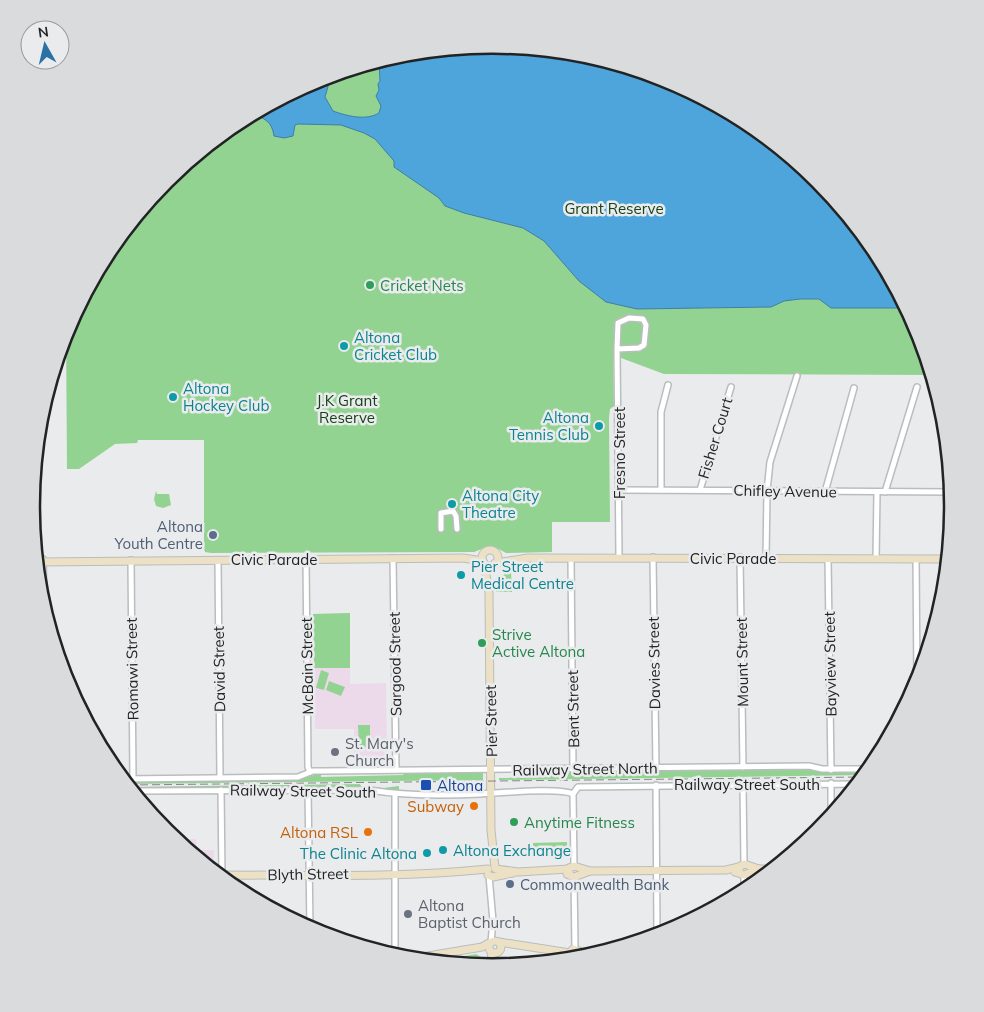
<svg xmlns="http://www.w3.org/2000/svg" width="984" height="1012" viewBox="0 0 984 1012" font-family="Mulish,sans-serif">
<style>
.education{fill:#ecdaeb}
.green{fill:#93d392}
.water{fill:#4da5db;stroke:#407ea4}
.lines{fill:none;stroke-linecap:round;stroke-linejoin:round}
.street-casing{stroke:#babdbe;stroke-width:8}
.secondary-casing{stroke:#babdbe;stroke-width:9}
.street{stroke:#fff;stroke-width:5}
.secondary{stroke:#ece0c5;stroke-width:7}
.rail{stroke:#858688;stroke-width:1;stroke-dasharray:8 4;stroke-linecap:butt}
.leisure-dot{fill:#2e9e5b;stroke:#e9ebed;stroke-width:2}
.culture-dot{fill:#0f9aa8;stroke:#e9ebed;stroke-width:2}
.service-dot{fill:#5c6f8a;stroke:#e9ebed;stroke-width:2}
.worship-dot{fill:#6b7280;stroke:#e9ebed;stroke-width:2}
.transit-dot{fill:#1a4fb4;stroke:#e9ebed;stroke-width:2}
.food-dot{fill:#e8710a;stroke:#e9ebed;stroke-width:2}
.labels{text-anchor:middle;dominant-baseline:central;stroke-width:5;stroke-linejoin:round;paint-order:stroke}
.park-label{font-size:15px;fill:#154317;stroke:#e9ebed}
.leisure-label{font-size:15px;fill:#27864d;stroke:#e9ebed;text-anchor:start}
.culture-label{font-size:15px;fill:#0d838f;stroke:#e9ebed;text-anchor:start}
.street-label{font-size:15px;fill:#222324;stroke:#e9ebed}
.service-label{font-size:15px;fill:#4e5e75;stroke:#e9ebed;text-anchor:end}
.worship-label{font-size:15px;fill:#5b616d;stroke:#e9ebed;text-anchor:start}
.transit-label{font-size:15px;fill:#164399;stroke:#e9ebed;text-anchor:start}
.food-label{font-size:15px;fill:#c56008;stroke:#e9ebed;text-anchor:end}
.rim{fill:none;stroke:#222324;stroke-width:2.5}
</style>
<rect width="100%" height="100%" fill="#e9ebed"/>
<g class="education">
<path d="M350 613V684L386 683 387 762 354 763V729H315L313 614Z"/>
<path d="M178 839H196L197 850H214V868H210Z"/>
</g>
<g class="green">
<path d="M492 45 582 54 669 80 748 123 818 180 875 250 918 330 931 375 664 374 613 355 614 406 610 409 609 418 610 522H552V552L506 553 495 547H487L474 552 211 553 205 552 204 549V440H138L137 443 115 444 79 469H67L66 329 109 250 166 180 236 123 316 80 402 54Z"/>
<path d="M156 491 157 494H169L171 505 163 508 156 506 154 499Z"/>
<path d="M506 572H511L512 592H496V585Z"/>
<path d="M350 613V668H314L313 614Z"/>
<path d="M321 670 329 673 324 690 316 688Z"/>
<path d="M329 681 345 687 341 696 326 690Z"/>
<path d="M358 725H370V747H359Z"/>
<path d="M801 768 826 772H867L865 775 499 780V778L550 777V771Z"/>
<path d="M483 771V780L127 784 124 781 301 779 321 773V777L403 775 404 773Z"/>
<path d="M360 784 361 786 383 788 399 786V791L372 787H129Z"/>
<path d="M567 842V853H533V843Z"/>
<path d="M476 954 486 960V966L437 961Z"/>
</g>
<path class="water" d="M492 45 582 54 669 80 748 123 818 180 875 250 906 308H831L819 299H800L784 301 771 307 637 309 606 302 579 281 544 241 523 228 464 213 445 206 439 198 394 167V161L375 139 364 133 341 125 298 124 295 125 293 136 284 138 274 136C272 121 264 118 252 114L316 80 331 76 325 97 333 111C347 116 366 121 379 113L381 106 376 96 379 90 378 84 380 81 379 61 402 54Z"/>
<g class="lines">
<defs>
<g id="street">
<path d="M617 349 639 348 644 345 646 325 643 319 629 318 618 323 617 349 619 557"/>
<path d="M619 490 951 492"/>
<path d="M661 490V412L668 385"/>
<path d="M700 490 731 387"/>
<path d="M825 492 854 388"/>
<path d="M885 492 917 387"/>
<path d="M441 529V513L453 511 456 516 457 529"/>
<path d="M653 557 656 768"/>
<path d="M740 557 743 767"/>
<path d="M393 558 396 770"/>
<path d="M571 558 573 770"/>
<path d="M766 558 767 491 770 462 797 376"/>
<path d="M828 558 831 770"/>
<path d="M43 559 44 608"/>
<path d="M306 559 308 767 310 772"/>
<path d="M876 559 877 492"/>
<path d="M916 559 917 684"/>
<path d="M131 560 133 779"/>
<path d="M218 560 220 778"/>
<path d="M123 779 298 777 313 771H325L809 766 822 769H869"/>
<path d="M831 783V816"/>
<path d="M743 784 744 864"/>
<path d="M656 785 657 935"/>
<path d="M221 790 222 877"/>
<path d="M308 790 310 928"/>
<path d="M133 791 369 790C406 796 443 796 481 794 500 793 559 787 573 794"/>
<path d="M574 866 573 794 578 787 857 784"/>
<path d="M744 875V891"/>
<path d="M489 876 493 921 491 942"/>
<path d="M574 877 575 949"/>
<path d="M395 956V795"/>
</g>
<g id="secondary">
<circle cx="490" cy="558" r="8"/>
<path d="M37 562 463 558 483 561"/>
<path d="M484 563 489 593 491 830 495 868"/>
<path d="M495 563 528 558 947 559"/>
<path d="M496 869 518 872 569 869"/>
<path d="M739 871V867L744 864 759 869H772"/>
<path d="M735 872 744 875 759 869"/>
<path d="M567 874 574 877 590 871"/>
<path d="M569 874V868L574 866 590 871 726 870 739 867"/>
<path d="M219 875C309 875 399 878 488 869"/>
<path d="M488 875 493 877 513 873"/>
<circle cx="495" cy="947" r="6"/>
<path d="M499 942 570 953"/>
<path d="M491 952 493 967"/>
<path d="M580 955 588 956"/>
<path d="M395 956 402 958"/>
<path d="M410 959 482 947 489 943"/>
<path d="M572 959 569 954 573 949 579 951 578 958"/>
</g>
</defs>
<use href="#street" class="street-casing"/>
<use href="#secondary" class="secondary-casing"/>
<use href="#street" class="street"/>
<use href="#secondary" class="secondary"/>
<path class="rail" d="M128 785 863 777"/>
</g>
<g class="leisure-dot">
<circle cx="370" cy="285" r="5"/>
<circle cx="482" cy="643" r="5"/>
<circle cx="514" cy="822" r="5"/>
</g>
<g class="culture-dot">
<circle cx="344" cy="346" r="5"/>
<circle cx="173" cy="397" r="5"/>
<circle cx="599" cy="426" r="5"/>
<circle cx="452" cy="504" r="5"/>
<circle cx="461" cy="575" r="5"/>
<circle cx="443" cy="850" r="5"/>
<circle cx="427" cy="853" r="5"/>
</g>
<g class="service-dot">
<circle cx="213" cy="535" r="5"/>
<circle cx="510" cy="884" r="5"/>
</g>
<g class="worship-dot">
<circle cx="335" cy="752" r="5"/>
<circle cx="408" cy="914" r="5"/>
</g>
<rect class="transit-dot" x="420" y="779" width="12" height="12" rx="2.5"/>
<g class="food-dot">
<circle cx="474" cy="806" r="5"/>
<circle cx="368" cy="832" r="5"/>
</g>
<g class="labels">
<g class="park-label">
<text x="614" y="208">Grant Reserve</text>
<text x="347" y="400">J.K Grant<tspan x="347" dy="17">Reserve</tspan></text>
</g>
<g class="leisure-label">
<text x="380" y="285">Cricket Nets</text>
<text x="492" y="634">Strive<tspan x="492" dy="17">Active Altona</tspan></text>
<text x="524" y="822">Anytime Fitness</text>
</g>
<g class="culture-label">
<text x="354" y="337">Altona<tspan x="354" dy="17">Cricket Club</tspan></text>
<text x="183" y="388">Altona<tspan x="183" dy="17">Hockey Club</tspan></text>
<text x="589" y="417" text-anchor="end">Altona<tspan x="589" dy="17">Tennis Club</tspan></text>
<text x="462" y="495">Altona City<tspan x="462" dy="17">Theatre</tspan></text>
<text x="471" y="566">Pier Street<tspan x="471" dy="17">Medical Centre</tspan></text>
<text x="453" y="850">Altona Exchange</text>
<text x="417" y="853" text-anchor="end">The Clinic Altona</text>
</g>
<g class="street-label">
<text transform="translate(715 438) rotate(-73)">Fisher Court</text>
<text transform="translate(619 453) rotate(-90)">Fresno Street</text>
<text transform="translate(785 491) rotate(1)">Chifley Avenue</text>
<text x="733" y="558">Civic Parade</text>
<text x="274" y="559">Civic Parade</text>
<text transform="translate(742 662) rotate(-91)">Mount Street</text>
<text transform="translate(654 663) rotate(-91)">Davies Street</text>
<text transform="translate(395 664) rotate(-91)">Sargood Street</text>
<text transform="translate(830 664) rotate(-91)">Bayview Street</text>
<text transform="translate(307 666) rotate(-91)">McBain Street</text>
<text transform="translate(132 669) rotate(-91)">Romawi Street</text>
<text transform="translate(219 669) rotate(-91)">David Street</text>
<text transform="translate(573 709) rotate(-91)">Bent Street</text>
<text transform="translate(491 721) rotate(-91)">Pier Street</text>
<text transform="translate(585 769) rotate(-1)">Railway Street North</text>
<text x="747" y="784">Railway Street South</text>
<text transform="translate(303 791) rotate(1)">Railway Street South</text>
<text transform="translate(308 874) rotate(-1)">Blyth Street</text>
</g>
<g class="service-label">
<text x="203" y="526">Altona<tspan x="203" dy="17">Youth Centre</tspan></text>
<text x="520" y="884" text-anchor="start">Commonwealth Bank</text>
</g>
<g class="worship-label">
<text x="345" y="743">St. Mary's<tspan x="345" dy="17">Church</tspan></text>
<text x="418" y="905">Altona<tspan x="418" dy="17">Baptist Church</tspan></text>
</g>
<g class="transit-label">
<text x="437" y="785">Altona</text>
</g>
<g class="food-label">
<text x="464" y="806">Subway</text>
<text x="358" y="832">Altona RSL</text>
</g>
</g>
<path d="M0 0H984V1012H0ZM40 506a452 452 0 1 1 904 0a452 452 0 1 1-904 0Z" fill="#d9dbdd" fill-rule="evenodd"/>
<path class="rim" d="M40 506a452 452 0 1 1 904 0a452 452 0 1 1-904 0Z"/>
<g transform="translate(45 45) rotate(352)"><circle r="24" fill="#e9ebed" stroke="#999b9d"/>
<path d="M0-4L9 19L0 12L-9 19Z" fill="#2b71a6"/>
<text y="-8" font-size="14" font-weight="bold" text-anchor="middle" fill="#222324">N</text>
</g>
</svg>
